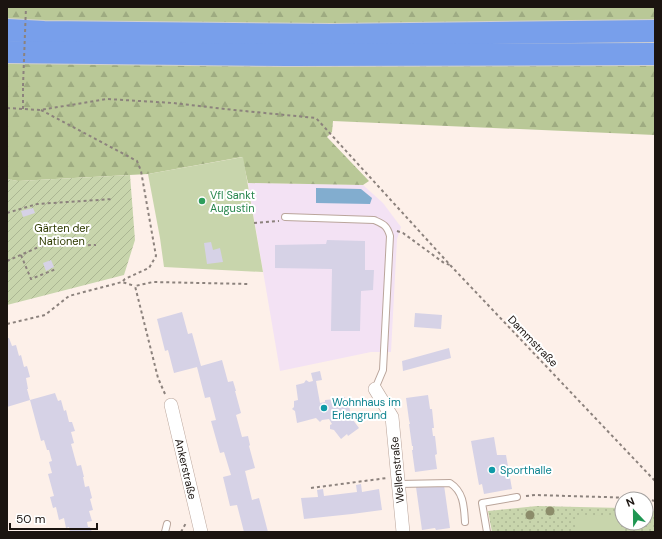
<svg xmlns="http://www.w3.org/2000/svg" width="662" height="539" viewBox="0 0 662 539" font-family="'DM Sans',sans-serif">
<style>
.education{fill:#f3e2f4}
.grass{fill:url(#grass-dots)}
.forest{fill:url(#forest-firs)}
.garden{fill:url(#garden-furrows)}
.pitch{fill:#c8d5ac}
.water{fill:#82adcf}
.building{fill:#d6d2e6}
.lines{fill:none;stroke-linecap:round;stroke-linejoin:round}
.lane-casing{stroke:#baa59b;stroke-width:8}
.street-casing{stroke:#baa59b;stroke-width:14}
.highway-casing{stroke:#d1d0cf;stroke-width:24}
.path{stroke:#8c827d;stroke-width:2;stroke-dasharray:3 3;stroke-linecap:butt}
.lane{stroke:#fff;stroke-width:6}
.street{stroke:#fff;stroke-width:13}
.highway{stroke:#789feb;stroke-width:22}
.path-bridge{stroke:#8c827d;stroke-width:2;stroke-dasharray:3 3;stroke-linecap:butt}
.tree{fill:#8c8c6a}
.leisure-dot{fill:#2e9e5b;stroke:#fff;stroke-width:1.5}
.culture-dot{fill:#0f9aa8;stroke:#fff;stroke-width:1.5}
.labels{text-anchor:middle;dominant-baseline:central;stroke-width:4;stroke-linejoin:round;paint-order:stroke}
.leisure-label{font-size:11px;fill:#27864d;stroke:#fff;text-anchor:start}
.park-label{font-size:11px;fill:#2f3b02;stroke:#fff}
.street-label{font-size:11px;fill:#1b1410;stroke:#fff}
.culture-label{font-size:11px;fill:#0d838f;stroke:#fff;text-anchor:start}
</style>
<defs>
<pattern id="grass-dots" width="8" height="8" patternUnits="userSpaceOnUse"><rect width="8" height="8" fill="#c8d5ac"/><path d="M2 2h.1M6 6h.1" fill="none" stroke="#abb693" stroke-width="1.8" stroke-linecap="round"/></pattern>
<pattern id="forest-firs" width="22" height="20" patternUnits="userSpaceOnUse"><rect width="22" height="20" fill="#b9c897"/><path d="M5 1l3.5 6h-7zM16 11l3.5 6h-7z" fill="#9eab81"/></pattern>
<pattern id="garden-furrows" width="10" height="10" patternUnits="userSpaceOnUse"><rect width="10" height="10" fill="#c8d5ac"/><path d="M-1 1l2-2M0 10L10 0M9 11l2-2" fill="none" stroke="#abb693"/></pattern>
</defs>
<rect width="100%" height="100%" fill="#fdf0e9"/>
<path class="education" d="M248 183 363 185 383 203 401 227 397 239 391 352H371L280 371Z"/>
<path class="grass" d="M537 506 622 508V523H646V508H649L655 512V532H492L488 511Z"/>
<path class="forest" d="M7 7H655V135L333 121 332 132 327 137 369 181 363 185 248 183 242 157 148 174 18 181 7 179Z"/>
<path class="garden" d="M130 175 135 240 124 275 7 305V179L18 181Z"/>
<g class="pitch">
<path d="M243 157 263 272 164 267 160 238 148 174Z"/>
<path d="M620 515V532H576V516Z"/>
</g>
<path class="water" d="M316 188 361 189 372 198 370 204 316 203Z"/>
<g class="building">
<path d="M33 208 35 213 23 217 21 211Z"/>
<path d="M327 240 365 241V270H374L373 290 361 291 360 331H331L332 269 275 268V245L326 244Z"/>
<path d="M211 242 213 250 220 248 223 262 207 264 204 243Z"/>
<path d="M51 260 54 267 46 271 43 263Z"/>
<path d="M182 312 188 334 192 333 201 366 222 360 228 382 233 381 236 391H235L241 413 236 415 242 437 248 436 250 445 249 446 255 468 245 471 252 500 259 498 268 532H244L237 505 230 506 223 477 231 475 224 452 220 453 211 421 216 420 210 397 205 398 197 367 174 373 168 350 165 351 157 319Z"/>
<path d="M415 313 442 315 441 329 414 327Z"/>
<path d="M7 338H9L12 346 16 345 19 356 21 355 24 367 27 366 30 377 26 378 28 389H27L30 400 55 393 58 401 61 400 64 411 66 410 69 422H72L75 431 71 432 74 443 71 444 77 466 81 465 84 477H83L85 487 89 486 92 498 90 499 93 510 89 511 92 521 87 522 88 527H90L92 532H70L69 527 66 528 64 518 59 520 56 507 53 508 50 497 54 496 48 474 52 473 49 462 52 461 49 450H47L44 440 41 441 30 400 7 407Z"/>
<path d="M449 348 451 358 403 371 402 361Z"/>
<path d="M320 371 322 380 316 381 320 403 325 402V400L336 399 338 396 340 398 345 397 346 405H349L351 416H354L353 420 359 428 348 436 347 434 341 439 334 430 330 429V425L332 424 329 419 322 420 320 422 316 418 297 423 295 411 292 409 294 407V401L298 400 296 385 304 383 306 380 309 382 313 381 311 373Z"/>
<path d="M428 395 430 409H432L434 428H432L433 436H435L437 454 435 455 437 469 415 472 412 450H413V446H412L409 424H410L409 420 406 398Z"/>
<path d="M494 437 497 455H506L512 489 484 494 482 484 479 485 471 441Z"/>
<path d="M361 484 362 492 379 489 382 510 352 514 304 519 301 498 318 497 317 490 323 489 324 496 357 492 356 485Z"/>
<path d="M430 485 431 487 444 485 450 528 436 530 435 528 422 530 416 487Z"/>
</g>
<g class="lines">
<defs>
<g id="lane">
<path d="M285 217 374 220C383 224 387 225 390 236L383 370 375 389"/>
<path d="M399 484 450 483C464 492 464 507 465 522"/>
<path d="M165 532 167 524"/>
<path d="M487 532 482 503 517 497"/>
</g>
<g id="street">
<path d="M375 389 392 417 403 532"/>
<path d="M171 405 201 532"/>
</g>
<g id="highway">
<path d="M7 30 44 32 331 35 655 31"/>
<path d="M7 52 287 55 655 54"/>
</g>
</defs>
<use href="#lane" class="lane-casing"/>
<use href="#street" class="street-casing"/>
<use href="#highway" class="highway-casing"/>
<g class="path">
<path d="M7 108 40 110 107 99 173 103 234 110 316 118 451 266 655 481"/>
<path d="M23 109V86"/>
<path d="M41 110 137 161 141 171 156 256 149 268 125 279 122 282"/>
<path d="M7 213 37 204 113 199"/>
<path d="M254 223 279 221"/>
<path d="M397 231 403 233 444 263 450 265"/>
<path d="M21 255 31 279 56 269"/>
<path d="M7 261 41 246 96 245"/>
<path d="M7 324 45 315 69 296 122 282 135 286"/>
<path d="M165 394 158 378 135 286 153 282 249 284"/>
<path d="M7 436H8"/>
<path d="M311 488 387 478"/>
<path d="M526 496 535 495 637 498 644 499"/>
<path d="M646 499 655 501"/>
<path d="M181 532 186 523"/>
</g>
<use href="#lane" class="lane"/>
<use href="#street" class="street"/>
<use href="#highway" class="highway"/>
<path class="path-bridge" d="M23 86 26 7"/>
</g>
<g class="tree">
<circle cx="550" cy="511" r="4.5"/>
<circle cx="530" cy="515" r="4.5"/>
</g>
<circle class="leisure-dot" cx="202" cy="201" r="4"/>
<g class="culture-dot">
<circle cx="324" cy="408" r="4"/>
<circle cx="492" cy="470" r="4"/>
</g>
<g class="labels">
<g class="leisure-label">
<text x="210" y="195">Vfl Sankt<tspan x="210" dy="13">Augustin</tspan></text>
</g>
<g class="park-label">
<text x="62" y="228">Gärten der<tspan x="62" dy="13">Nationen</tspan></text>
</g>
<g class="street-label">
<text transform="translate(533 341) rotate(46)">Dammstraße</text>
<text transform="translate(186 469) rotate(77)">Ankerstraße</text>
<text transform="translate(397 470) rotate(-95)">Wellenstraße</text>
</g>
<g class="culture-label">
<text x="332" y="402">Wohnhaus im<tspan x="332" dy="13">Erlengrund</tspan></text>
<text x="500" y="470">Sporthalle</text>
</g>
</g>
<rect width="662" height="539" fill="none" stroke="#1b1410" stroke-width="16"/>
<g transform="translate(634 511) rotate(338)"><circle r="19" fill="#ffffff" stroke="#a4a19f"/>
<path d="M0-3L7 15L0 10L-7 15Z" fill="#1f9652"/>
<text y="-6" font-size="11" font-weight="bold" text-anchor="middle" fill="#1b1410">N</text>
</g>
<path d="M10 523v6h87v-6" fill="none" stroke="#1b1410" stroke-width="2"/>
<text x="16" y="523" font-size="12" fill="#1b1410" stroke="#ffffff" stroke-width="3" paint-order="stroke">50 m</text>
</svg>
